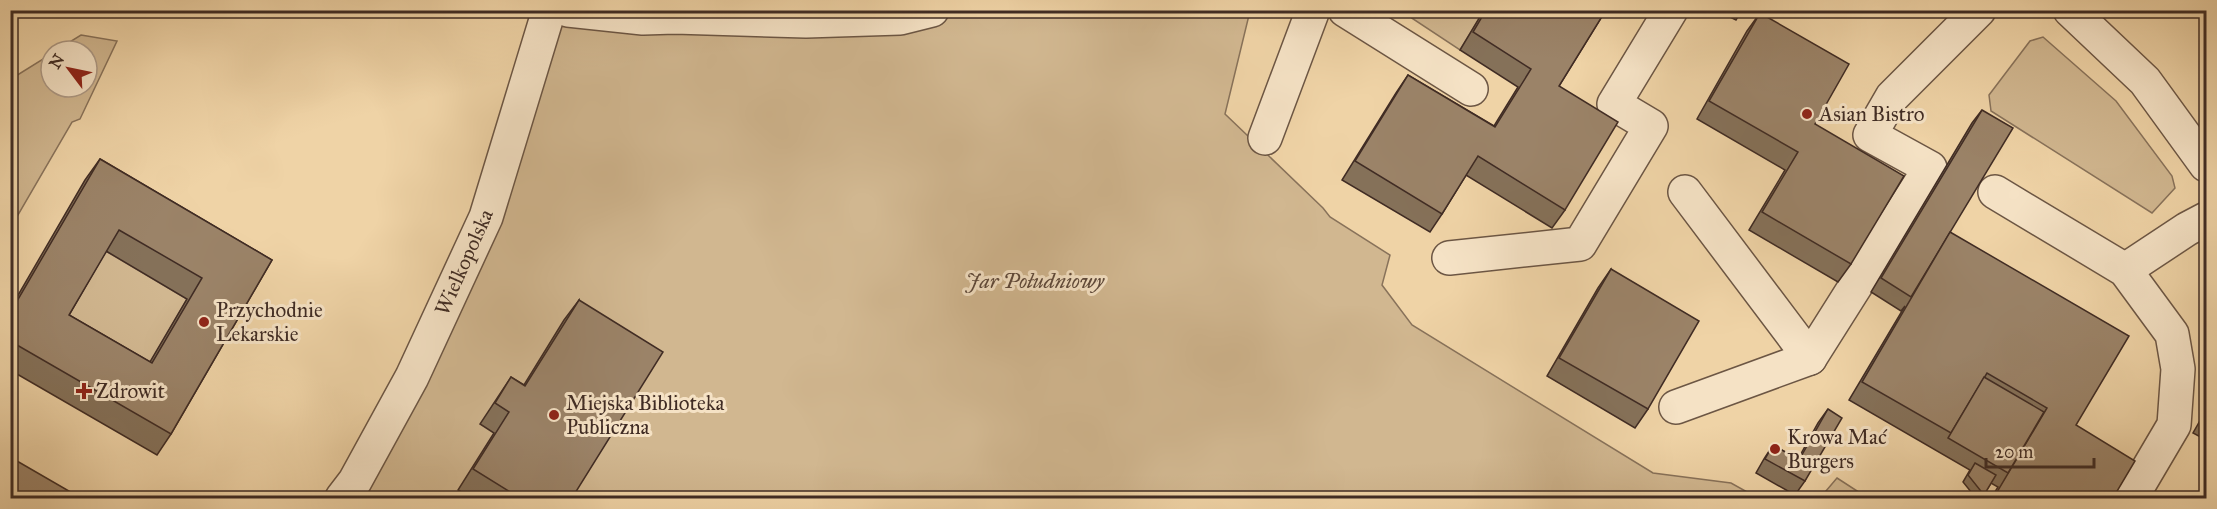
<svg xmlns="http://www.w3.org/2000/svg" width="2217" height="509" viewBox="0 0 2217 509" font-family="'IM FELL Great Primer',serif">
<style>
.green{fill:#d1b790;stroke:#88725a;stroke-width:1.5}
.lines{fill:none;stroke-linecap:round;stroke-linejoin:round}
.minor-casing{stroke:#6c5644;stroke-width:36}
.minor{stroke:#f5e2c5;stroke-width:33}
.wall{fill:#857159;stroke:#402c24;stroke-width:1.5;fill-rule:evenodd}
.building{fill:#9b8368;stroke:#402c24;stroke-width:1.5;fill-rule:evenodd}
.poi-dot{fill:#8f2418;stroke:#f5e2c5;stroke-width:2}
.labels{text-anchor:middle;dominant-baseline:central;stroke-width:6;stroke-linejoin:round;paint-order:stroke}
.poi-label{font-size:21px;fill:#402c24;stroke:#f5e2c5;text-anchor:start}
.street-label{font-size:21px;fill:#402c24;stroke:#f5e2c5}
.park-label{font-size:21px;font-style:italic;fill:#5d483a;stroke:#f5e2c5}
</style>
<rect width="100%" height="100%" fill="#efd3a6"/>
<filter id="stains"><feTurbulence type="fractalNoise" baseFrequency=".00333" numOctaves="4"/><feColorMatrix values="0 0 0 0 .2 0 0 0 0 .09 0 0 0 0 .02 0 0 0 .5 -.17"/></filter>
<radialGradient id="worn" r=".72"><stop offset=".6" stop-color="#630" stop-opacity="0"/><stop offset="1" stop-color="#630" stop-opacity=".3"/></radialGradient>
<g class="green">
<path d="M549 10 1250 11 1225 114 1323 208 1330 217 1390 255 1382 285 1412 325 1653 473 1731 483 1758 498H342L412 377Z"/>
<path d="M1401 11H1484L1460 50Z"/>
<path d="M81 35 117 41 80 119 72 122 11 227V79L51 54V87H87V51H55Z"/>
<path d="M2043 37 2116 101 2172 176 2175 188 2152 213 1991 111 1989 95 2030 41Z"/>
<path d="M104 250 187 299 138 384 55 336Z"/>
<path d="M1837 478 1868 498H1820Z"/>
</g>
<g class="lines">
<defs>
<g id="minor">
<path d="M568 10 643 18 675 17 806 21 900 18 932 10"/>
<path d="M1345 10 1471 89"/>
<path d="M2070 10 2145 81 2206 165"/>
<path d="M1265 138 1313 10"/>
<path d="M1685 192 1810 358"/>
<path d="M1995 192 2125 270 2172 334 2178 369 2174 425 2131 498"/>
<path d="M1449 258 1580 244 1651 126 1614 104 1671 10"/>
<path d="M2125 270 2187 229 2206 219"/>
<path d="M1676 407 1810 358 1930 168 1870 135 1892 97 1979 10"/>
<path d="M342 498 355 481 412 377 486 217 549 10"/>
</g>
</defs>
<use href="#minor" class="minor-casing"/>
<use href="#minor" class="minor"/>
</g>
<g class="wall">
<path d="M1484 10H1606L1559 86 1565 210 1552 228 1466 175 1442 214 1430 232 1342 180 1396 93 1408 75 1494 126 1518 87 1460 50Z"/>
<path d="M1716 10H1742L1736 20Z"/>
<path d="M1760 13 1815 124 1851 264 1838 282 1749 230 1785 170 1697 119 1747 31Z"/>
<path d="M1982 110 1949 235 2076 425 2113 498H1991L1998 487 1991 483 1982 498H1976L1963 482 1970 470 1849 400 1905 306 1901 311 1871 292 1972 123Z"/>
<path d="M100 159 272 260 171 434 157 455 10 370V309L85 180ZM106 251 187 299 150 362 69 315Z"/>
<path d="M1611 269 1648 409 1635 428 1547 376 1598 288Z"/>
<path d="M579 300 572 498H472L458 490 494 433 480 424 511 377 524 385 564 320Z"/>
<path d="M1828 409 1805 481 1795 495 1756 473 1764 459 1773 445 1798 459 1818 423Z"/>
<path d="M2206 410V440L2193 433Z"/>
</g>
<g class="building">
<path d="M1486 10H1606L1559 86 1618 122 1565 210 1478 156 1442 214 1355 161 1408 75 1495 127 1531 69 1473 32Z"/>
<path d="M1760 13 1849 64 1815 124 1904 176 1851 264 1762 212 1798 152 1709 101Z"/>
<path d="M1982 110 2013 128 1911 297 1881 278Z"/>
<path d="M100 159 272 260 171 434 10 341V313ZM119 230 202 278 152 363 69 315Z"/>
<path d="M1950 232 2129 336 2076 425 2135 461 2113 498H1997L1994 497 2047 408 1987 373 1951 433 1862 382Z"/>
<path d="M1611 269 1699 321 1648 409 1559 358Z"/>
<path d="M579 300 663 352 572 498H520L473 469 509 412 495 403 511 377 525 386Z"/>
<path d="M1984 377 2044 412 2008 473 1948 438Z"/>
<path d="M1828 409 1842 418 1805 481 1765 459 1773 445 1799 460Z"/>
<path d="M2206 412V421L2203 419Z"/>
<path d="M10 457 81 498H10Z"/>
<path d="M1975 463 1996 475 1984 495 1968 475Z"/>
</g>
<g class="poi-dot">
<circle cx="1807" cy="114" r="6"/>
<circle cx="204" cy="322" r="6"/>
<path d="M81 382h6v6h6v6h-6v6h-6v-6h-6v-6h6z"/>
<circle cx="554" cy="415" r="6"/>
<circle cx="1775" cy="449" r="6"/>
</g>
<g class="labels">
<g class="poi-label">
<text x="1819" y="114">Asian Bistro</text>
<text x="216" y="310">Przychodnie<tspan x="216" dy="24">Lekarskie</tspan></text>
<text x="96" y="391">Zdrowit</text>
<text x="566" y="403">Miejska Biblioteka<tspan x="566" dy="24">Publiczna</tspan></text>
<text x="1787" y="437">Krowa Mać<tspan x="1787" dy="24">Burgers</tspan></text>
</g>
<g class="street-label">
<text transform="translate(464 262) rotate(-66)">Wielkopolska</text>
</g>
<g class="park-label">
<text x="1035" y="281">Jar Południowy</text>
</g>
</g>
<rect width="2217" height="509" fill="none" stroke="#efd3a6" stroke-width="36"/>
<rect x="12" y="12" width="2193" height="485" fill="none" stroke="#402c24" stroke-width="3"/>
<rect x="18" y="18" width="2181" height="473" fill="none" stroke="#402c24" stroke-width="1.5"/>
<g transform="translate(69 69) rotate(302)"><circle r="28" fill="#f5e2c5" stroke="#ad9985" stroke-width="1.5"/>
<path d="M0-4.5L10 22L0 15L-10 22Z" fill="#8f2418"/>
<text y="-9" font-size="16" font-weight="bold" text-anchor="middle" fill="#402c24">N</text>
</g>
<path d="M1986 458v9h108v-9" fill="none" stroke="#402c24" stroke-width="3"/>
<text x="1995" y="458" font-size="18" fill="#402c24" stroke="#f5e2c5" stroke-width="4.5" paint-order="stroke">20 m</text>
<rect width="100%" height="100%" filter="url(#stains)"/>
<rect width="100%" height="100%" fill="url(#worn)"/>
</svg>
